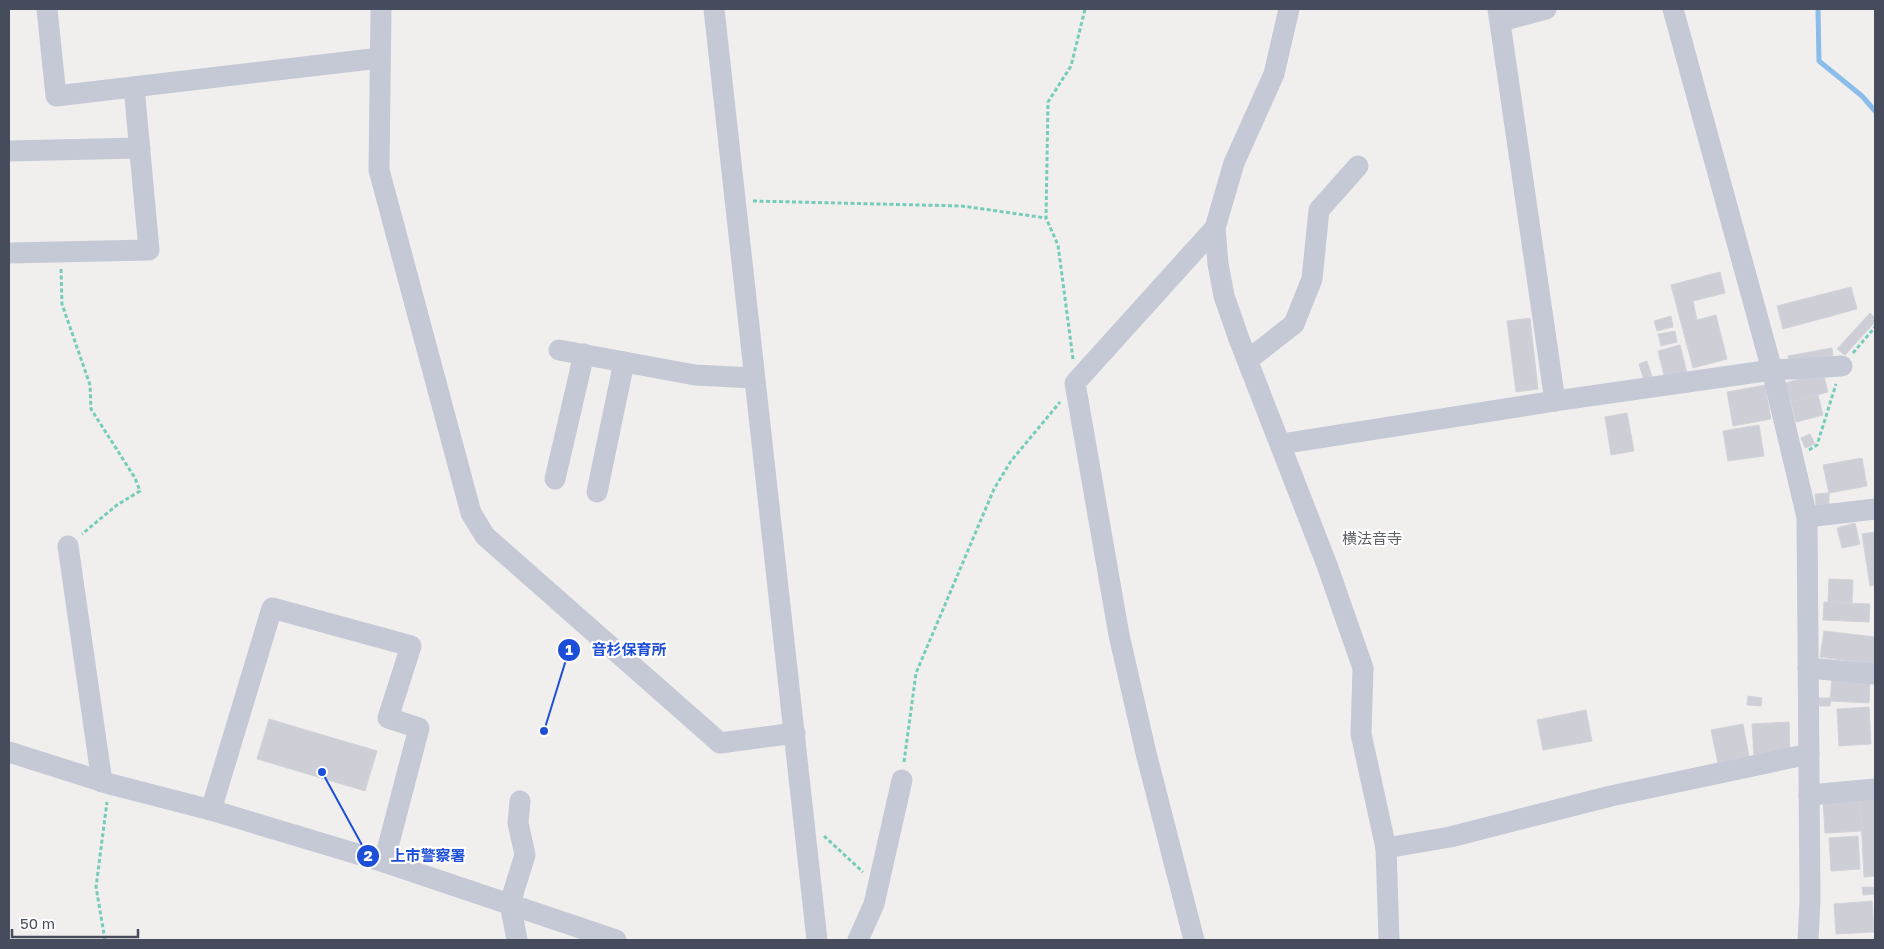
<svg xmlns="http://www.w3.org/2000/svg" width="1884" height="949" viewBox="0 0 1884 949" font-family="'Golos Text','Noto Sans JP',sans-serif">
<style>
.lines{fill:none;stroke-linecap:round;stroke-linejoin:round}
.stream{stroke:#8abdec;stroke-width:5}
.building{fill:#cecfd6;stroke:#d2d3da}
.path{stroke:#75cdb9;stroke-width:3;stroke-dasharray:4 2.5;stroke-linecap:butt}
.minor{stroke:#c5c9d6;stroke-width:21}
.labels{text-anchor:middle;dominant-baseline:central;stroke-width:4.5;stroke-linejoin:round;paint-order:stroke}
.neighbourhood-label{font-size:15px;fill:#5b5d63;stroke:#fff}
.leader{fill:none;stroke:#1d4ed8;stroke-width:2}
.callout-dot{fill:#1d4ed8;stroke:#fff;stroke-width:2}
.mark-label{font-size:15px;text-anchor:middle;font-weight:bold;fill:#fff}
.callout-label{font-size:15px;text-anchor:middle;font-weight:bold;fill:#1d4ed8;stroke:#fff;stroke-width:4.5;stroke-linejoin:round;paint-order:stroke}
</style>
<rect width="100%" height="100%" fill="#f1efee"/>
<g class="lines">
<path class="stream" d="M1818 9 1819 61 1862 96 1875 111"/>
</g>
<g class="building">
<path d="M1720 272 1725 293 1693 301 1697 320 1716 315 1727 359 1693 368 1671 285Z"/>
<path d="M1851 287 1857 309 1783 329 1777 306Z"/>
<path d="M1870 313 1875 318V322L1845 355 1837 349Z"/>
<path d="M1671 316 1673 327 1657 331 1654 321Z"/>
<path d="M1530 318 1538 389 1516 392 1507 321Z"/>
<path d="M1675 331 1677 342 1661 346 1658 334Z"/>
<path d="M1680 345 1687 373 1665 379 1658 351Z"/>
<path d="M1832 348 1833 355 1789 362 1788 356Z"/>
<path d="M1647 361 1652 377 1644 380 1639 364Z"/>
<path d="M1823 373 1828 392 1791 402 1785 383Z"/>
<path d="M1765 385 1771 419 1733 426 1727 392Z"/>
<path d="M1818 395 1823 415 1796 422 1791 402Z"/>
<path d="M1627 413 1634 451 1611 455 1605 417Z"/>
<path d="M1759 425 1764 456 1728 461 1723 431Z"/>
<path d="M1810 434 1815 444 1805 448 1801 438Z"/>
<path d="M1862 458 1867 486 1829 493 1823 465Z"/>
<path d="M1829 493V506H1816L1815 494Z"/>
<path d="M1855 523 1860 544 1842 548 1837 528Z"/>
<path d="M1875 532V585L1870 586 1862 534Z"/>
<path d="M1829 579 1853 580 1852 603 1828 602Z"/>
<path d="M1824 602 1870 604 1869 622 1823 620Z"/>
<path d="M1824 631 1875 637V664L1820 657Z"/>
<path d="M1832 678 1870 680 1869 703 1830 701Z"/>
<path d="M1748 696 1762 698 1761 706 1747 705Z"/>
<path d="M1816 698H1831L1830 706H1816Z"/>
<path d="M1869 707 1871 744 1839 746 1837 709Z"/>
<path d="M1586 710 1592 741 1543 750 1537 720Z"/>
<path d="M269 719 377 751 365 791 257 759Z"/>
<path d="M1789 722 1790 755 1754 757 1752 724Z"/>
<path d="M1743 724 1749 756 1718 763 1711 730Z"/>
<path d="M1875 798V876L1864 877 1860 799Z"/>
<path d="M1860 799 1862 831 1825 833 1823 801Z"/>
<path d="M1858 836 1860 869 1831 871 1829 838Z"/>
<path d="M1862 887H1875V894L1863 895Z"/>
<path d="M1872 901 1874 932 1836 934 1834 904Z"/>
</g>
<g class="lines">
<g class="path">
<path d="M753 201 962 206 1046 218"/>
<path d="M61 269 62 304 90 385 91 409 135 478 140 491 117 505 82 534"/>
<path d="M1853 353 1875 327"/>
<path d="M1073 359 1058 245 1046 218 1048 102 1071 66 1085 9"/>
<path d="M1809 450 1817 445 1836 384"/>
<path d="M904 762 916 673 994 489 1011 461 1060 402"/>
<path d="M824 836 863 872"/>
<path d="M105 940 96 887 107 802"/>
</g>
<g class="minor">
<path d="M47 9 56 96 380 58"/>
<path d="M381 9 379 170 471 513 485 536 720 743 795 733"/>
<path d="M714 9 817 940"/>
<path d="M1289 9 1274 74 1234 163 1215 228 1218 264 1224 296 1239 339 1327 565 1363 668 1361 734 1386 848 1389 940"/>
<path d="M1498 9 1555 401"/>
<path d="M1673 9 1772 370 1807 517 1810 900 1808 940"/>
<path d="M1501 21 1546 9"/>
<path d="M9 151 140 148"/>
<path d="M9 253 149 250 134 87"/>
<path d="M559 350 695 375 754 378"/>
<path d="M1248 360 1294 324 1312 279 1319 210 1358 166"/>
<path d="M1281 444 1555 401 1772 370 1842 366"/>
<path d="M555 479 584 354"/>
<path d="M597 492 624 362"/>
<path d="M1807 517 1875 509"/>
<path d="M68 546 102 782"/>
<path d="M1808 668 1875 674"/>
<path d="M9 752 110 784 211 810 384 862 616 940"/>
<path d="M1809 795 1875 789"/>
<path d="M211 810 272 608 411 646 388 718 419 728 384 862"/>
<path d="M1386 848 1450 837 1611 796 1809 754"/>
<path d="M517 940 510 903 525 855 518 823 520 801"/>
<path d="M858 940 874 904 902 780"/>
<path d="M1194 940 1146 753 1119 635 1075 383 1215 228"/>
</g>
</g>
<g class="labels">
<g class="neighbourhood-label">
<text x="1372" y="538">横法音寺</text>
</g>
</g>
<path class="leader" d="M544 731L569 650M322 772L368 856"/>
<g class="callout-dot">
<circle cx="544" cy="731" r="5"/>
<circle cx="322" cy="772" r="5"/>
<circle cx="569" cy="650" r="12"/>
<circle cx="368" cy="856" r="12"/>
</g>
<g class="mark-label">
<text x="569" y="655">1</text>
<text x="368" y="861">2</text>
</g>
<g class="callout-label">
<text x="629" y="655">音杉保育所</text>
<text x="428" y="861">上市警察署</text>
</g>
<rect width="1884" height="949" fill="none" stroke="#474c5c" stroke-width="20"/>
<path d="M12 929v8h126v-8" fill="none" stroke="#474c5c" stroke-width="2.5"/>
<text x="20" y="929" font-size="15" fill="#474c5c" stroke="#ffffff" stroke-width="4" paint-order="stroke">50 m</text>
</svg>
